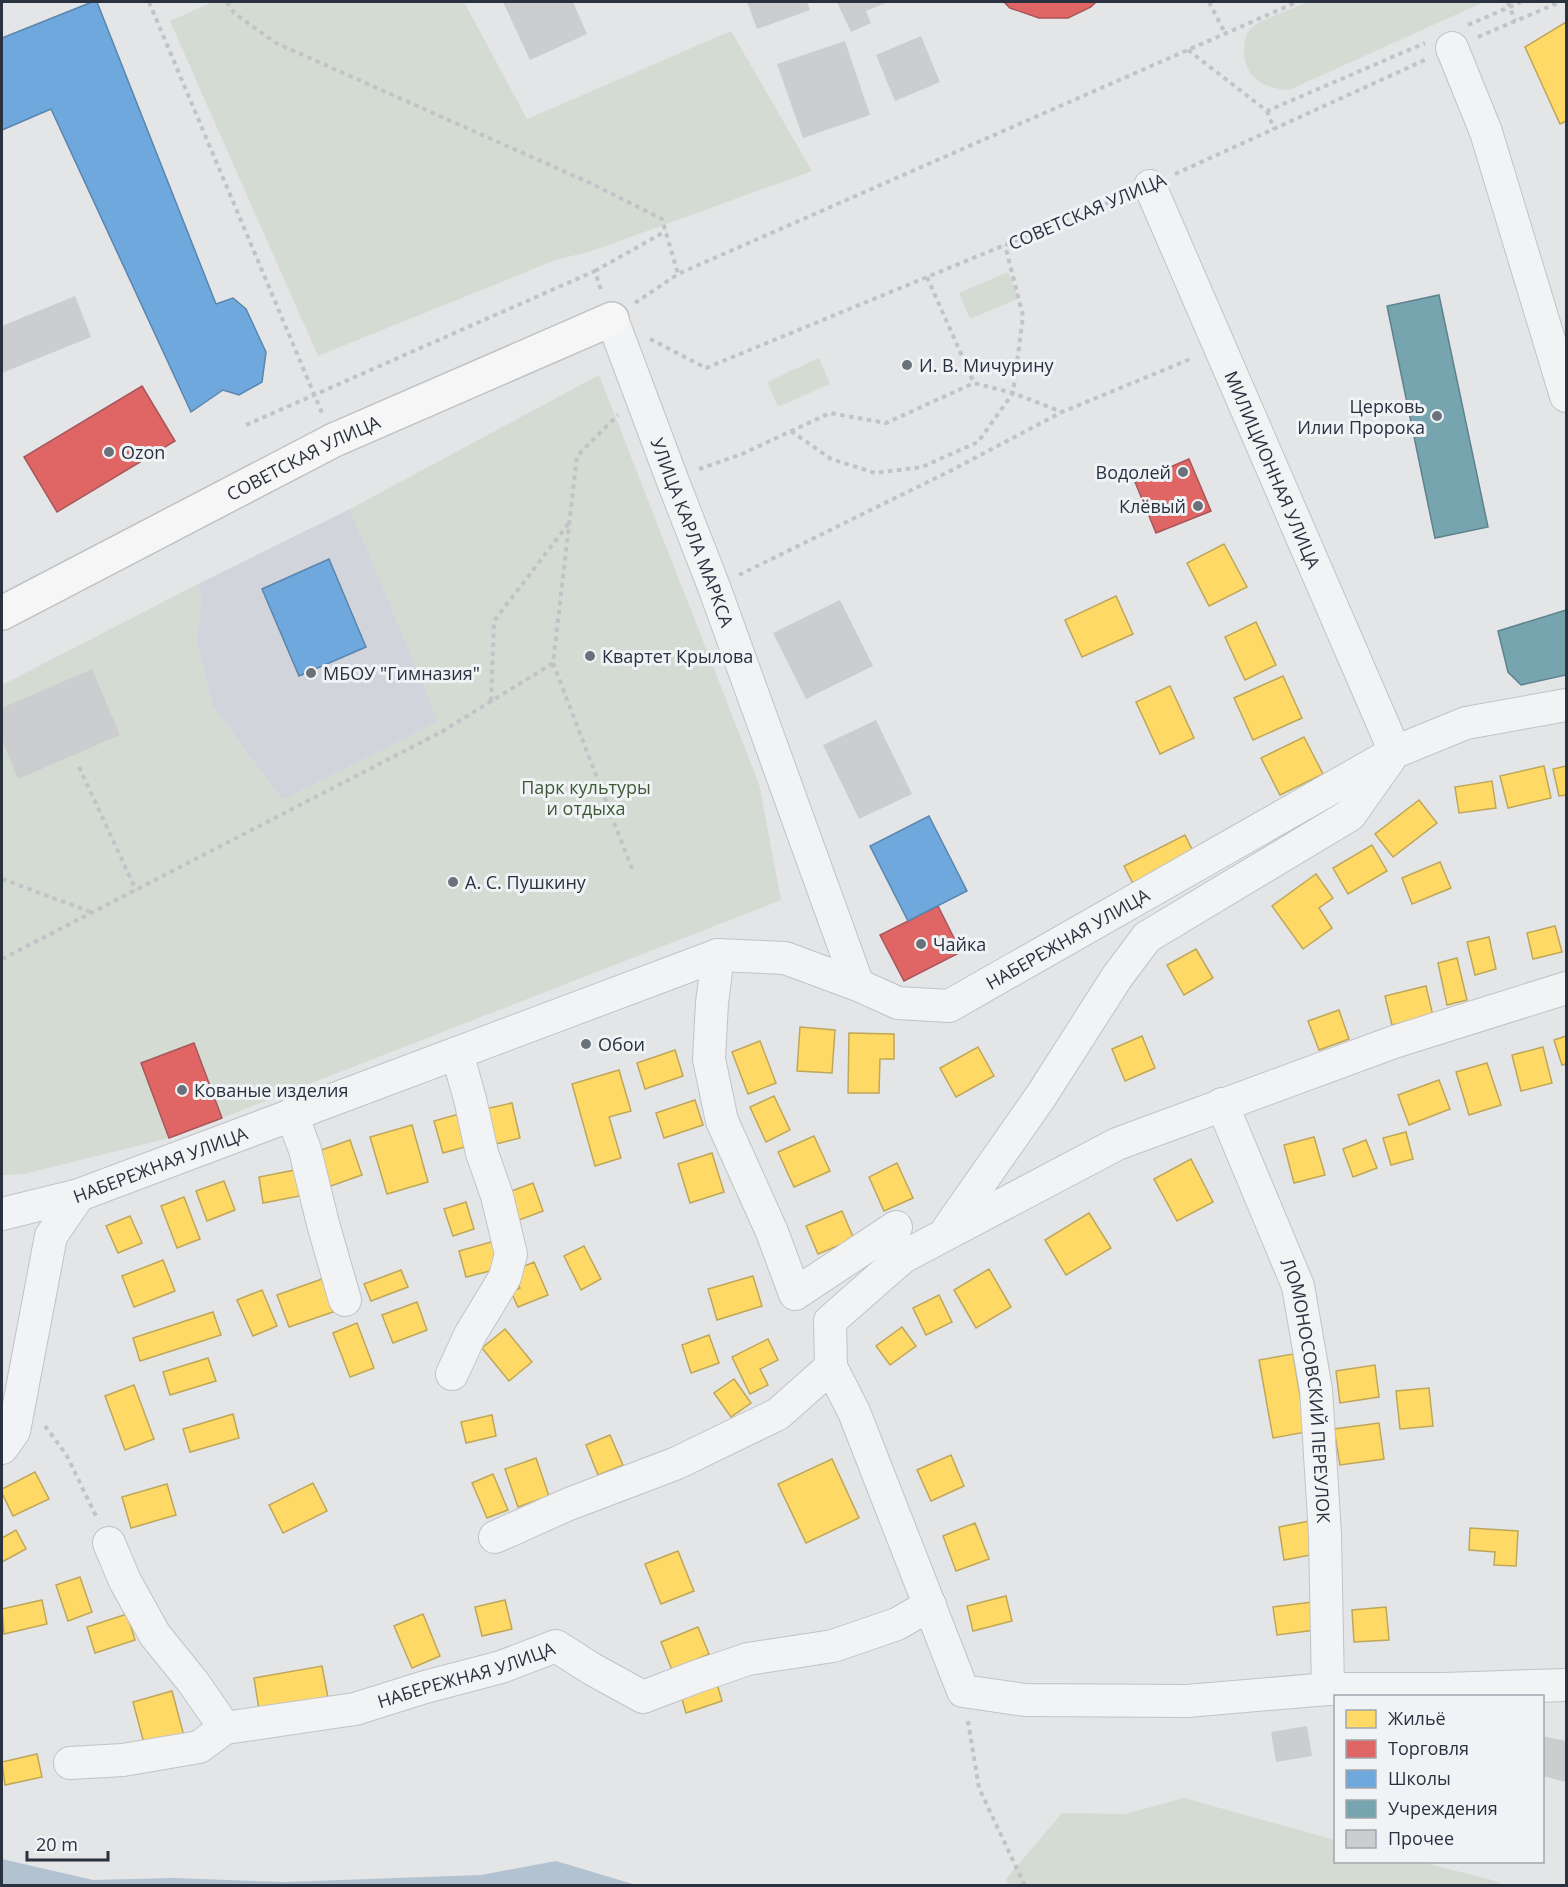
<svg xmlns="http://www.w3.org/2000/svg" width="1568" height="1887" viewBox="0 0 1568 1887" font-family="'Open Sans',sans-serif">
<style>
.built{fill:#d1d4da}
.green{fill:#d4dbd3}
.water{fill:#b3c2d0}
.homes{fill:#ffd966;stroke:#bfa75a;stroke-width:1.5}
.shops{fill:#e06666;stroke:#a9565a;stroke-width:1.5}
.schools{fill:#6fa8dc;stroke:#5a85ad;stroke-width:1.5}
.public{fill:#76a5af;stroke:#5f828d;stroke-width:1.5}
.building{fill:#cbcdcf}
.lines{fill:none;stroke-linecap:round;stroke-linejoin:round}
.minor-casing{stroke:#c1c3c5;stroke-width:34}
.major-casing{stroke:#bfc2c4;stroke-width:36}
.path{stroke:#c1c3c7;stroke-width:4;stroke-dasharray:4.5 4.5;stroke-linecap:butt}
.minor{stroke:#f1f3f4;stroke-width:32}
.major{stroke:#f6f6f6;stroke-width:33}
.poi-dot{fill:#6b717a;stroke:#f0f3f6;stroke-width:2}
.labels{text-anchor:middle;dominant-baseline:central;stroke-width:6;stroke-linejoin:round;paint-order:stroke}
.street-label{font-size:18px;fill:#2a323f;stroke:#f0f3f6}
.poi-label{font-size:18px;fill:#2a323f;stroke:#f0f3f6;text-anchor:start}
.park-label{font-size:18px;fill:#405a38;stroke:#f0f3f6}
</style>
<rect width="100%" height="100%" fill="#e3e5e7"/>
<path class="built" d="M350 509 439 721 282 800 212 705 196 641 202 599 198 584Z"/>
<g class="green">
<path d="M213 2H464L527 119 731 31 812 171 589 252 558 259 318 356 170 21Z"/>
<path d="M1308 2H1484L1289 90C1266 89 1245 78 1244 53 1244 46 1245 36 1249 30 1256 21 1296 7 1308 2Z"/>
<path d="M1008 272 1019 298 970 319 959 293Z"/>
<path d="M819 358 830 384 778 407 767 382Z"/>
<path d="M599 375 759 784 781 900 222 1118 194 1043 141 1063 169 1138 24 1174 2 1175V685L198 584 202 599 196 641 212 705 282 800 438 721 350 509Z"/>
<path d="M1184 1798 1335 1840 1336 1862H1421L1492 1880 1505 1885H1009L1006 1879 1062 1813 1126 1814Z"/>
</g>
<path class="water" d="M2 1859 93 1880 173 1878 285 1882 481 1875 556 1861 636 1885 2 1886Z"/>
<g class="homes">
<path d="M1566 22V121L1560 124 1525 47Z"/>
<path d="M1224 544 1247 587 1209 606 1187 563Z"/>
<path d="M1116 596 1133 634 1082 657 1065 620Z"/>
<path d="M1256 622 1276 665 1245 680 1225 637Z"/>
<path d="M1283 676 1302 718 1253 740 1234 698Z"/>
<path d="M1170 686 1194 738 1160 754 1136 702Z"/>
<path d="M1304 737 1323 774 1280 795 1261 758Z"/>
<path d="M1544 766 1551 798 1508 808 1500 776Z"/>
<path d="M1566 766V795L1559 796 1553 769Z"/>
<path d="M1492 781 1496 808 1459 813 1455 787Z"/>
<path d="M1419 800 1437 823 1393 857 1375 834Z"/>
<path d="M1185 835 1198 862 1138 893 1124 866Z"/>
<path d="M1372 845 1387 871 1348 894 1333 868Z"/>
<path d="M1440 862 1451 888 1412 904 1402 878Z"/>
<path d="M1316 874 1333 898 1319 908 1332 928 1303 949 1272 906Z"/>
<path d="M1555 926 1562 952 1533 959 1527 933Z"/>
<path d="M1489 937 1496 969 1475 975 1467 942Z"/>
<path d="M1196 949 1213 978 1184 995 1167 965Z"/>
<path d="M1457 958 1467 1000 1447 1005 1438 963Z"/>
<path d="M1426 986 1433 1016 1392 1025 1385 996Z"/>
<path d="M1339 1010 1349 1039 1319 1050 1308 1021Z"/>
<path d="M800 1027 835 1030 832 1073 797 1071Z"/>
<path d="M849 1033 894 1034V1059H880L879 1093H848Z"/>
<path d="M1142 1036 1155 1068 1125 1081 1112 1049Z"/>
<path d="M1566 1036V1064L1562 1065 1554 1040Z"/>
<path d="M760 1041 776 1083 748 1094 732 1052Z"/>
<path d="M978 1047 994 1076 956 1097 940 1068Z"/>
<path d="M1543 1047 1552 1083 1521 1091 1512 1055Z"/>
<path d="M675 1050 683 1076 645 1089 637 1063Z"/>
<path d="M1487 1063 1501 1105 1469 1115 1456 1072Z"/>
<path d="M619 1070 631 1111 609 1117 621 1158 595 1166 572 1084Z"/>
<path d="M1439 1080 1450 1109 1409 1125 1398 1095Z"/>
<path d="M774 1096 790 1130 766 1142 750 1107Z"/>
<path d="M695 1100 703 1125 664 1138 656 1113Z"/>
<path d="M512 1103 520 1138 488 1146 480 1110Z"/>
<path d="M463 1113 472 1145 443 1153 434 1121Z"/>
<path d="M412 1125 428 1182 387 1194 370 1137Z"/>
<path d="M1406 1132 1413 1159 1391 1165 1383 1138Z"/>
<path d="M814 1136 830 1171 794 1187 778 1152Z"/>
<path d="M1314 1137 1325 1175 1294 1183 1284 1145Z"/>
<path d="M350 1140 362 1175 325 1188 313 1153Z"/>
<path d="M1366 1140 1377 1168 1353 1177 1343 1149Z"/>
<path d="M712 1153 724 1192 690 1203 678 1164Z"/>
<path d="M1191 1159 1213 1202 1177 1221 1154 1179Z"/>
<path d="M897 1163 913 1198 884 1211 869 1177Z"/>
<path d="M295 1170 300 1196 263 1203 259 1177Z"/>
<path d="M224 1181 235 1210 207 1221 196 1191Z"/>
<path d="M533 1183 543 1211 519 1220 509 1192Z"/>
<path d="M184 1197 200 1239 177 1248 161 1206Z"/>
<path d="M466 1202 474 1229 453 1236 444 1209Z"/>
<path d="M842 1211 854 1239 818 1254 806 1226Z"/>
<path d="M1089 1213 1111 1248 1066 1275 1045 1240Z"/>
<path d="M130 1216 142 1243 118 1253 106 1226Z"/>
<path d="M495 1241 502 1268 466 1277 459 1251Z"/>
<path d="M584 1246 601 1279 581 1290 564 1256Z"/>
<path d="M163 1260 175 1291 134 1307 122 1276Z"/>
<path d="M534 1262 548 1295 518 1307 511 1292 520 1288 513 1271Z"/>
<path d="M989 1269 1011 1307 976 1328 954 1290Z"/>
<path d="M401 1270 408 1287 371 1301 364 1284Z"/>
<path d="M753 1276 762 1306 717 1320 708 1289Z"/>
<path d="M322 1279 333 1312 289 1327 277 1295Z"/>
<path d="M262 1290 277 1326 253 1336 237 1300Z"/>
<path d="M939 1295 952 1322 926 1335 913 1308Z"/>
<path d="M417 1302 427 1330 393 1343 382 1315Z"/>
<path d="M213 1312 221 1335 140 1361 133 1338Z"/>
<path d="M357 1323 374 1368 350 1377 333 1333Z"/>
<path d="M902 1327 916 1346 890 1365 876 1346Z"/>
<path d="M505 1329 532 1362 509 1381 482 1348Z"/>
<path d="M709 1335 719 1363 691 1373 682 1345Z"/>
<path d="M768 1339 778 1360 760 1369 768 1385 750 1394 732 1357Z"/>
<path d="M1293 1354 1306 1432 1273 1438 1259 1360Z"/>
<path d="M208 1358 216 1381 170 1395 163 1372Z"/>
<path d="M1375 1365 1379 1397 1340 1403 1336 1371Z"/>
<path d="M734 1379 751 1403 731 1417 714 1393Z"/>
<path d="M134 1385 154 1439 125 1450 105 1396Z"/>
<path d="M1429 1388 1433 1426 1400 1429 1396 1391Z"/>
<path d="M233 1414 239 1438 190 1452 183 1429Z"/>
<path d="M492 1415 496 1436 466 1443 461 1422Z"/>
<path d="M1379 1423 1384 1459 1340 1465 1334 1429Z"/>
<path d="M610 1435 623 1465 598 1475 586 1445Z"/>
<path d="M951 1455 964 1486 931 1501 917 1470Z"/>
<path d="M536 1458 549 1496 518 1507 505 1469Z"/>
<path d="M832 1459 859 1518 806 1543 778 1484Z"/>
<path d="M35 1472 49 1499 13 1516 2 1493V1489Z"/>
<path d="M493 1474 508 1510 487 1518 472 1483Z"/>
<path d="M313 1483 327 1511 283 1533 269 1505Z"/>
<path d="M167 1484 176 1515 131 1528 122 1497Z"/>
<path d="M1315 1520 1321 1553 1284 1560 1279 1527Z"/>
<path d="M975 1523 989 1559 956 1571 943 1536Z"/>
<path d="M1470 1528 1518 1531 1516 1566 1494 1565 1495 1552 1469 1550Z"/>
<path d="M16 1530 26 1549 2 1562V1538Z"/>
<path d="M678 1551 694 1591 661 1604 645 1564Z"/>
<path d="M80 1577 92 1612 68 1621 56 1585Z"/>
<path d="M1006 1596 1012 1621 973 1631 967 1606Z"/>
<path d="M42 1600 47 1624 4 1634 2 1609Z"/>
<path d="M505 1600 512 1629 482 1636 475 1607Z"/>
<path d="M1320 1601 1323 1629 1277 1635 1273 1607Z"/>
<path d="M1386 1607 1389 1640 1354 1642 1352 1610Z"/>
<path d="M127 1614 135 1640 95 1653 87 1627Z"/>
<path d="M423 1614 440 1656 412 1668 394 1626Z"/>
<path d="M698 1627 709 1654 672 1670 661 1642Z"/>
<path d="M322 1666 328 1698 259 1710 254 1678Z"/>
<path d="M717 1684 722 1701 686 1713 681 1696Z"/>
<path d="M172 1691 184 1736 145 1747 133 1702Z"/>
<path d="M37 1754 42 1777 5 1785 2 1762Z"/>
</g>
<g class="shops">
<path d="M1004 2H1096L1091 7 1068 18H1039L1010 8Z"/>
<path d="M142 386 175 441 57 512 24 457Z"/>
<path d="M1189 459 1211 511 1156 533 1135 482Z"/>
<path d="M938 906 961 952 904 981 880 935Z"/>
<path d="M194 1043 222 1118 169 1138 141 1063Z"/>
</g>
<g class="schools">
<path d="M92 2H97L216 304 233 298 246 309 266 352 262 382 239 395 223 390 191 412 51 109 2 130V38Z"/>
<path d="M329 559 366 647 299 676 262 589Z"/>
<path d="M929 816 967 891 908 921 870 846Z"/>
</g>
<g class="public">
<path d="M1439 295 1488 527 1435 538 1387 306Z"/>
<path d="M1566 610V675L1521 685 1508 672 1498 631Z"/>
</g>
<g class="building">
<path d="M503 2H573L587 34 530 60Z"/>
<path d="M747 2H807L810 10 757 29Z"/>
<path d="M837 2H888L866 11 871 23 851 32Z"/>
<path d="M921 36 940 82 895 101 876 55Z"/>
<path d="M845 41 870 115 803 138 777 64Z"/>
<path d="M75 296 91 337 2 373V326Z"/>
<path d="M840 600 873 666 806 699 773 633Z"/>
<path d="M92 669 120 735 18 779 2 740V708Z"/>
<path d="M876 720 912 794 859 819 823 745Z"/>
<path d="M1307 1726 1312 1756 1276 1762 1271 1732Z"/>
<path d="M1542 1736 1566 1741V1782L1542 1776Z"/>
</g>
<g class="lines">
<defs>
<g id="minor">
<path d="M1452 48 1486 132 1566 396"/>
<path id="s1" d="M1150 186 1395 752"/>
<path id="s2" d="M612 319 672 479 714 587 858 985"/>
<path d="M718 955 712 1003 709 1059 722 1121 772 1232 795 1294 896 1227"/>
<path d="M1566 988 1394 1042 1117 1144 903 1257 830 1321 831 1367 854 1412 963 1691 1025 1700 1187 1701 1328 1689H1444L1566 1685"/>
<path id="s3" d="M1222 1104 1298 1286 1316 1390 1325 1535 1328 1689"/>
<path d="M292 1114 305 1150 323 1224 345 1300"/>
<path id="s4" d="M2 1214 79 1195 718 955 785 958 858 985 898 1003 949 1006 1395 752 1466 723 1566 705"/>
<path d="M948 1229 1041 1096 1117 977 1147 937 1350 815 1389 760"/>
<path d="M452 1374 470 1335 505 1277 511 1254 497 1196 482 1153 470 1099 457 1053"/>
<path d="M2 1448 14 1431 51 1236 79 1195"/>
<path d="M495 1537 569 1504 677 1463 778 1414 831 1367"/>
<path d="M109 1543 125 1581 155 1635 193 1682 225 1728"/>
<path id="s5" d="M70 1763 123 1760 199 1747 225 1728 355 1709 425 1687 501 1667 556 1646 592 1669 643 1697 698 1676 748 1659 833 1646 897 1624 930 1605"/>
</g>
<g id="major">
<path id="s6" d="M2 613 334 440 612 319"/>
</g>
</defs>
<use href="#minor" class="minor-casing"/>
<use href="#major" class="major-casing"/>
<g class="path">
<path d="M149 2 322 413"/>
<path d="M227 2 234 13 276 43 590 183 662 219 678 274"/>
<path d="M1209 2 1225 33"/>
<path d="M1508 2 1515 21"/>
<path d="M1468 25 1521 2"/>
<path d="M1478 37 1560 2"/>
<path d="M1188 50 1267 111 1425 43"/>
<path d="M1267 111 1274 129"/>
<path d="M1175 174 1427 59"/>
<path d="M595 271 666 231"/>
<path d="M927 277 974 383 1013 393 1062 412 1193 358"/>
<path d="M635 303 678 274 1297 2"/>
<path d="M650 339 706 368 1124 196"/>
<path d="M246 425 595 271 602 293"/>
<path d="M791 431 831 459 875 473 922 467 978 442 1013 393 1023 316 1005 245"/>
<path d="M699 469 742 454 830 413 886 423 974 383"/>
<path d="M739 575 952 470 1062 412"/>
<path d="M553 663 632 869"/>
<path d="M491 701 494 621 569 523"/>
<path d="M79 767 136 890"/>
<path d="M2 879 91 912"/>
<path d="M2 959 443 731 553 663 577 456 618 415"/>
<path d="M45 1426 66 1454 97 1518"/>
<path d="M968 1721 979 1788 1025 1886"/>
</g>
<use href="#minor" class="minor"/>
<use href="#major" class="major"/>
</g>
<g class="poi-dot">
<circle cx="907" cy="365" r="6"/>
<circle cx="1437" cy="416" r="6"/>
<circle cx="109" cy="452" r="6"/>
<circle cx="1183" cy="472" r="6"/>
<circle cx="1198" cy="506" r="6"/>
<circle cx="590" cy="656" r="6"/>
<circle cx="311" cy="673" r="6"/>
<circle cx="453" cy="882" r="6"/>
<circle cx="921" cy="944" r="6"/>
<circle cx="586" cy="1044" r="6"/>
<circle cx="182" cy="1090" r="6"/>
</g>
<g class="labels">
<g class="street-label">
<text transform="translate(1087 211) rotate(-23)">СОВЕТСКАЯ УЛИЦА</text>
<text stroke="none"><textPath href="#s6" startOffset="339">СОВЕТСКАЯ УЛИЦА</textPath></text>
<text stroke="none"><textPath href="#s1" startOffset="309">МИЛИЦИОННАЯ УЛИЦА</textPath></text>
<text stroke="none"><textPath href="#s2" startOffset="228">УЛИЦА КАРЛА МАРКСА</textPath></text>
<text stroke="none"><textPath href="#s4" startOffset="1138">НАБЕРЕЖНАЯ УЛИЦА</textPath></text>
<text stroke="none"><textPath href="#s4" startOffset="166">НАБЕРЕЖНАЯ УЛИЦА</textPath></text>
<text stroke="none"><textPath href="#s3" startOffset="302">ЛОМОНОСОВСКИЙ ПЕРЕУЛОК</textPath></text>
<text stroke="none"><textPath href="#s5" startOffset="410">НАБЕРЕЖНАЯ УЛИЦА</textPath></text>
</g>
<g class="poi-label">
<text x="919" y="365">И. В. Мичурину</text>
<text x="1425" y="406" text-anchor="end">Церковь<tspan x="1425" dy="21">Илии Пророка</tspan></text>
<text x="121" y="452">Ozon</text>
<text x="1171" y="472" text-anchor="end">Водолей</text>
<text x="1186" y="506" text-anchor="end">Клёвый</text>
<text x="602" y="656">Квартет Крылова</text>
<text x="323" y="673">МБОУ "Гимназия"</text>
<text x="465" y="882">А. С. Пушкину</text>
<text x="933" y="944">Чайка</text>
<text x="598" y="1044">Обои</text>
<text x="194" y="1090">Кованые изделия</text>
</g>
<g class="park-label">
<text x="586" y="787">Парк культуры<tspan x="586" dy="21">и отдыха</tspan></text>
</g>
</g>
<rect width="1568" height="1887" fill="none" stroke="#2a323f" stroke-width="6"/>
<rect x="1334" y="1695" width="210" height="168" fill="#f0f3f6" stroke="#a1a6ad" stroke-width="1.5"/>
<rect x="1346" y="1710" width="30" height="18" fill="#ffd966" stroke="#a1a6ad" stroke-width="1.5"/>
<text x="1388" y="1725" font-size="18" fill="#2a323f">Жильё</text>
<rect x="1346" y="1740" width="30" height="18" fill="#e06666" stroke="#a1a6ad" stroke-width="1.5"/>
<text x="1388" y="1755" font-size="18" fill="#2a323f">Торговля</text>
<rect x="1346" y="1770" width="30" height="18" fill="#6fa8dc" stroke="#a1a6ad" stroke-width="1.5"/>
<text x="1388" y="1785" font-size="18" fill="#2a323f">Школы</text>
<rect x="1346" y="1800" width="30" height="18" fill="#76a5af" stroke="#a1a6ad" stroke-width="1.5"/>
<text x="1388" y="1815" font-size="18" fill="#2a323f">Учреждения</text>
<rect x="1346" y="1830" width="30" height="18" fill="#cbcdcf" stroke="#a1a6ad" stroke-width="1.5"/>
<text x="1388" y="1845" font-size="18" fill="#2a323f">Прочее</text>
<path d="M27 1851v9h81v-9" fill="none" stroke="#2a323f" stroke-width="3"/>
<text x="36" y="1851" font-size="18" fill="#2a323f" stroke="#f0f3f6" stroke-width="4.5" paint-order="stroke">20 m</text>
</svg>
